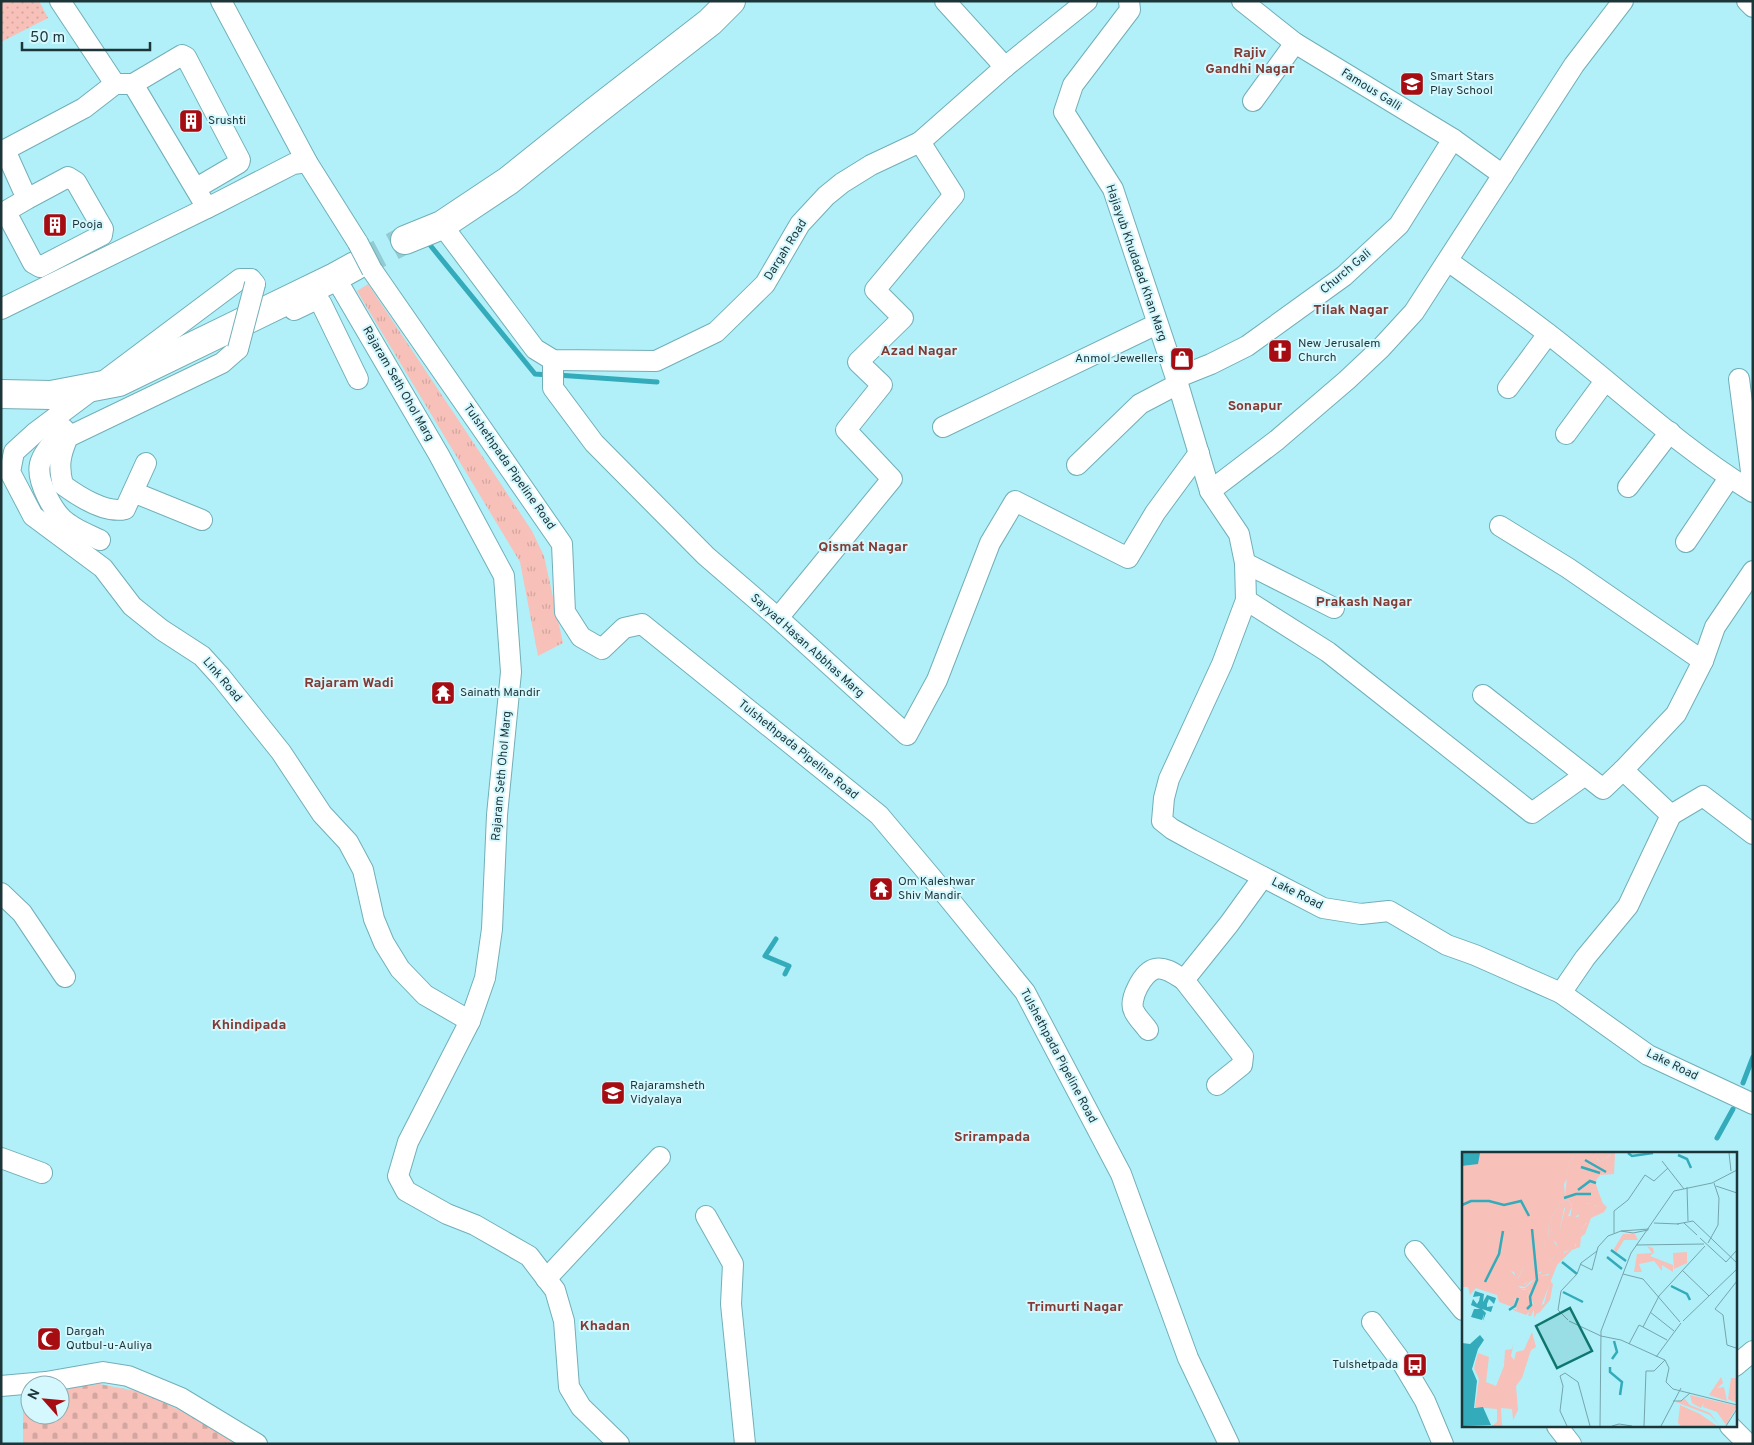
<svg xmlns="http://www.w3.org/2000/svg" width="1754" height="1445" viewBox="0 0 1754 1445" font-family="Overpass,sans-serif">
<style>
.grass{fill:url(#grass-tufts)}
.cemetery{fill:url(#cemetery-stones)}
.park{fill:url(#park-dots)}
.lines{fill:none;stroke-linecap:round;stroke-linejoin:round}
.stream{stroke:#33abba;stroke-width:5}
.secondary-tunnel{stroke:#93cbd3;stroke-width:28;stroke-dasharray:28 14;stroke-linecap:butt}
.street-casing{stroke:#71afb8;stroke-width:22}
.secondary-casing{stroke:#71afb8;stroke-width:30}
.street{stroke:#fff;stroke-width:20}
.secondary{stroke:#fff;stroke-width:28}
.street-bridge-casing{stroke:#71afb8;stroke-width:22;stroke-linecap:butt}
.street-bridge{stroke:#fff;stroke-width:20}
.labels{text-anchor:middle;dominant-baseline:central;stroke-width:4;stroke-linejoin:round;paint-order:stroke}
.poi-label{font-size:12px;fill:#1c3539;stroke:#d4f8fe;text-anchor:start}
.street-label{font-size:12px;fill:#1c3539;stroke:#d4f8fe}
.neighbourhood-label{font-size:14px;font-weight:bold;fill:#823a34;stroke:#d4f8fe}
.inset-river{fill:none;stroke:#33abba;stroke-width:2.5}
.inset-road{fill:none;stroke:#75a5ac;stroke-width:1}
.view{fill:#0f766e;fill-opacity:0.15;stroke:#0f766e;stroke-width:2.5}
.inset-edge{fill:none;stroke:#1c3539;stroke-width:2.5}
</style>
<defs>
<pattern id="grass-tufts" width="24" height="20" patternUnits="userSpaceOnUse" patternTransform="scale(1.25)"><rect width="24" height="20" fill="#f7c0b9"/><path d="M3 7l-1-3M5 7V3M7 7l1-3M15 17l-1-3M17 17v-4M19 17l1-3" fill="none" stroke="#d3a6a0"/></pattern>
<pattern id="cemetery-stones" width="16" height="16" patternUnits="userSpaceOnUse" patternTransform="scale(1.25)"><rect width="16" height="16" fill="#f7c0b9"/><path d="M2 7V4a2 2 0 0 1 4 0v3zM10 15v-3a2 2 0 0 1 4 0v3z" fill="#d3a6a0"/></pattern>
<pattern id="park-dots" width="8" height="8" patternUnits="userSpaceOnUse" patternTransform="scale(1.25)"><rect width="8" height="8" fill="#f7c0b9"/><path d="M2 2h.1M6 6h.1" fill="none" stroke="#d3a6a0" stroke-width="1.8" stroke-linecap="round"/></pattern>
</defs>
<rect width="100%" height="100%" fill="#b1f0f9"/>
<path class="grass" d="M368 284 532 531 544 556 563 643 538 656 520 562 357 291Z"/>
<path class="cemetery" d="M99 1384 141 1392 186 1413 239 1444H23V1394L30 1393V1415H60V1389Z"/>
<path class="park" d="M1 1H39L48 18 1 42Z"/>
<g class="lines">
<g class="stream">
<path d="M430 245 535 374 549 375"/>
<path d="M557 375 657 382"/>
<path d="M776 939 765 956 789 966 785 974"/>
<path d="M1743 1083 1753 1057"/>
<path d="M1717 1138 1733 1109"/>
</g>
<path class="secondary-tunnel" d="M355 266 405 240"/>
<defs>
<g id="street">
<path d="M60 1 115 84"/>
<path d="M221 1 307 162 358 243"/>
<path d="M945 1 1005 67"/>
<path d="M1129 1 1130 10 1073 85 1064 112 1113 189 1178 384 1210 491 1239 534 1245 563 1246 600 1222 664 1169 779 1164 798 1162 821 1172 829 1192 840 1323 908 1361 914 1389 911 1447 945 1475 955 1561 993 1648 1055 1753 1104"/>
<path d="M1242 1 1295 43 1453 139 1503 175"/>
<path d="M1747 1 1753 7"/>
<path d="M133 84 182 55 186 57 240 160 239 163 205 183"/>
<path d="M1253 101 1295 43"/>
<path d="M5 150 27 199 8 210V216L33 263 40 267 102 235 103 229 76 182 68 177 27 199"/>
<path d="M1 152 84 108 115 84H133L207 208"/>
<path d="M442 225 535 349 553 360 656 361 716 332 765 284 800 224 826 196 842 183 871 165 920 142 1005 67 1087 1"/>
<path d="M1448 261C1481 285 1515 308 1547 333 1616 386 1679 447 1753 492"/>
<path d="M372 270 562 544 565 612 581 637 602 649 624 628 642 624 879 815 932 878 1025 992 1121 1174 1188 1358 1229 1444"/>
<path d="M335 277 439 455 504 576 511 672 497 815 492 929 485 978 470 1021 408 1142 398 1176 406 1191 447 1214 475 1225 529 1256 555 1290 564 1321 569 1387 581 1407 619 1444"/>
<path d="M255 284 251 279H240L36 432 14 452 10 472 33 516 103 568 132 606 162 630 202 656 221 677 281 752 322 814 348 842 363 870 374 919 384 943 400 969 425 995 470 1021"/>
<path d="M1 309 217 203 293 164 307 162"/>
<path d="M294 310 315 300 321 303 358 379"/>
<path d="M553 360V388L594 443 706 556 778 618 907 735 937 680 990 543 1015 501 1128 558 1155 513 1199 453"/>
<path d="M1176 378 1211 364 1247 346 1344 276 1399 225 1453 139"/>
<path d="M1739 379 1753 487"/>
<path d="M1508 388 1548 334"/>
<path d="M943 427 1157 324"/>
<path d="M64 429C57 439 43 451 40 464 36 481 54 515 69 524 78 531 90 535 100 540"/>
<path d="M1566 434 1605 381"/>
<path d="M146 463 125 509C106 514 78 496 63 485 58 466 60 455 68 437L222 363 238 349"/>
<path d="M1077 465 1140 404 1178 384"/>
<path d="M1628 487 1670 432"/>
<path d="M1210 491 1277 440 1347 380 1380 349 1414 312 1574 65 1623 1"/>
<path d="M133 492 202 520"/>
<path d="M1500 526 1568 568 1703 661"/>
<path d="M1686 542 1729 478"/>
<path d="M1245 563 1334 608"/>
<path d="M1246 600 1328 652 1532 813 1585 775"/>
<path d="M778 618 892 479 846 430 882 385 858 362 903 318 875 290 954 195 920 142"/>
<path d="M1483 695 1603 789 1623 770"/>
<path d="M1671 815 1703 796 1753 834"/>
<path d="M1 893 22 913 65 977"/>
<path d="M1561 993 1585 958 1628 906 1671 815 1623 770 1676 714 1703 661 1715 627 1753 571"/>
<path d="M1148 1030C1144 1024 1137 1018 1134 1011 1128 1000 1143 972 1155 969 1165 966 1176 975 1184 980"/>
<path d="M1217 1085 1242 1065 1243 1056 1184 980 1229 924 1263 877"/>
<path d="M1 1158 42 1173"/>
<path d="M706 1216 733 1264 731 1304 745 1444"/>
<path d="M1415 1251 1463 1310"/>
<path d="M546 1279 660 1157"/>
<path d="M1372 1322 1403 1364 1425 1401 1443 1444"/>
<path d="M1735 1366 1753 1351"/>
<path d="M1 1386 46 1382 103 1372 128 1376 181 1398 257 1444"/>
<path d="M1557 1426 1571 1444"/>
<path d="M1730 1426 1748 1444"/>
</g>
<g id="secondary">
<path d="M405 240 442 225 508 181 593 113 710 22 731 1"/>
<path d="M1 394 51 395 119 382 335 277 355 266"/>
</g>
</defs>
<use href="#street" class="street-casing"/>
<use href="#secondary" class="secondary-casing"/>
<use href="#street" class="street"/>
<use href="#secondary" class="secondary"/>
<defs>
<g id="street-bridge">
<path d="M358 243 372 270"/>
<path d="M238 349 255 284"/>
</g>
</defs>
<use href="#street-bridge" class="street-bridge-casing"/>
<use href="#street-bridge" class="street-bridge"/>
</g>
<defs>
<symbol id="school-square" viewBox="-11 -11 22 22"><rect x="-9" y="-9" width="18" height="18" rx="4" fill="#a50d13" stroke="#d4f8fe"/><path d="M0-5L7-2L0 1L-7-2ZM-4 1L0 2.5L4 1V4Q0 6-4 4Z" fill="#fff"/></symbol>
<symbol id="building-square" viewBox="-11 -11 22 22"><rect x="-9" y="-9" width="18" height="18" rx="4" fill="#a50d13" stroke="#d4f8fe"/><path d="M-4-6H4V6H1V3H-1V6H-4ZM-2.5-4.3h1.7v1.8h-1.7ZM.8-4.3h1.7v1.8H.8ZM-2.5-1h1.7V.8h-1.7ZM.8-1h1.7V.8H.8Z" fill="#fff"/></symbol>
<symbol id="church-square" viewBox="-11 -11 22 22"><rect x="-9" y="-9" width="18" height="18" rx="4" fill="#a50d13" stroke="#d4f8fe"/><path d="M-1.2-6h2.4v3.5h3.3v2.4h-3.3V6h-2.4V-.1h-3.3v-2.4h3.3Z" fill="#fff"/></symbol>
<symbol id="shop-square" viewBox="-11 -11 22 22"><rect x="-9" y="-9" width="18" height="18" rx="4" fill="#a50d13" stroke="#d4f8fe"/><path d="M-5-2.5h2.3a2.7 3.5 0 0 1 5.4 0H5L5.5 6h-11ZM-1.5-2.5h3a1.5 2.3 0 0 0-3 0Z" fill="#fff"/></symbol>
<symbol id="temple-square" viewBox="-11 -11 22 22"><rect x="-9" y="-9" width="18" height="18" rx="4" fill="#a50d13" stroke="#d4f8fe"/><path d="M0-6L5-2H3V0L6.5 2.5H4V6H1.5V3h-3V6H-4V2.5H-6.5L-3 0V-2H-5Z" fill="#fff"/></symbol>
<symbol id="mosque-square" viewBox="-11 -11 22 22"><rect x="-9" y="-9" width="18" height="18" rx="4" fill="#a50d13" stroke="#d4f8fe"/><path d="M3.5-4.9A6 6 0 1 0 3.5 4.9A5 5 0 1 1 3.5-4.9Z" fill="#fff"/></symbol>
<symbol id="bus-square" viewBox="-11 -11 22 22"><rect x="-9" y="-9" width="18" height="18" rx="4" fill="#a50d13" stroke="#d4f8fe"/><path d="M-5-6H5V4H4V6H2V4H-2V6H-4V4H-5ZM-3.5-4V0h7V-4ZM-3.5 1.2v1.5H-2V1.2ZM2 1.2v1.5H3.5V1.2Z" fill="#fff"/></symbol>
</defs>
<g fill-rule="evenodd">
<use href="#school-square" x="1398" y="70" width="28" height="28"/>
<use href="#building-square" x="177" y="107" width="28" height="28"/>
<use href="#building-square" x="41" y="211" width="28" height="28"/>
<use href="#church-square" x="1266" y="337" width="28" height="28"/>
<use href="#shop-square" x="1168" y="345" width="28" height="28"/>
<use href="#temple-square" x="429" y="679" width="28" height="28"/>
<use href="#temple-square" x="867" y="875" width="28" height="28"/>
<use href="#school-square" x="599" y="1079" width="28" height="28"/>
<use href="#mosque-square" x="35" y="1325" width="28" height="28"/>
<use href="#bus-square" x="1401" y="1351" width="28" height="28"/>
</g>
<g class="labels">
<g class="poi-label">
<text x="1430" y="77">Smart Stars<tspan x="1430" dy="14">Play School</tspan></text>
<text x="208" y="121">Srushti</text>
<text x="72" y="225">Pooja</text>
<text x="1298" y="344">New Jerusalem<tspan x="1298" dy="14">Church</tspan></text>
<text x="1164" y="359" text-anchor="end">Anmol Jewellers</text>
<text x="460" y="693">Sainath Mandir</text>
<text x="898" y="882">Om Kaleshwar<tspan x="898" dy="14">Shiv Mandir</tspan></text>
<text x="630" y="1086">Rajaramsheth<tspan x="630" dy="14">Vidyalaya</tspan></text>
<text x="66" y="1332">Dargah<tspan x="66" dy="14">Qutbul-u-Auliya</tspan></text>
<text x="1398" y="1365" text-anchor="end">Tulshetpada</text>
</g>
<g class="street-label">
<text transform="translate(1371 90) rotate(32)">Famous Galli</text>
<text transform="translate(786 250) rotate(-58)">Dargah Road</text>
<text transform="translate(1136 263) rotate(71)">Hajiayub Khudadad Khan Marg</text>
<text transform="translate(1346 272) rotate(-40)">Church Gali</text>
<text transform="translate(398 384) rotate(60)">Rajaram Seth Ohol Marg</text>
<text transform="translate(509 467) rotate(55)">Tulshethpada Pipeline Road</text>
<text transform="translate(807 646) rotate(42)">Sayyad Hasan Abbhas Marg</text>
<text transform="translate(222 680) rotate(50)">Link Road</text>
<text transform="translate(798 750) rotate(39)">Tulshethpada Pipeline Road</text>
<text transform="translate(502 776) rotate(-85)">Rajaram Seth Ohol Marg</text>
<text transform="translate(1297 894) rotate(27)">Lake Road</text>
<text transform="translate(1058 1056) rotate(62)">Tulshethpada Pipeline Road</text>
<text transform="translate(1672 1065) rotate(26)">Lake Road</text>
</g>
<g class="neighbourhood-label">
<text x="1250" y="53">Rajiv<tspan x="1250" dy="16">Gandhi Nagar</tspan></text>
<text x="1351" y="310">Tilak Nagar</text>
<text x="919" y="351">Azad Nagar</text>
<text x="1255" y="406">Sonapur</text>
<text x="863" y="547">Qismat Nagar</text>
<text x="1364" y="602">Prakash Nagar</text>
<text x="349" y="683">Rajaram Wadi</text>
<text x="249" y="1025">Khindipada</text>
<text x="992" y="1137">Srirampada</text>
<text x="1075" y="1307">Trimurti Nagar</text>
<text x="605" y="1326">Khadan</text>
</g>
</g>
<g transform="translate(1462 1152)">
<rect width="275" height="275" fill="#b1f0f9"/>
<path d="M113 1H116L115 8 102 32 103 44 101 46 99 43V50L106 48 110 54 106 64 116 65 122 51 130 52 128 63 134 61 135 55 132 51 138 52 136 47 145 55 142 60 129 66 123 82 119 85 118 95 110 98 95 113 76 162 61 148 60 153 50 156 57 158 53 159 48 156 54 150 49 119 56 127 61 116 67 118 62 133 72 126 63 135 56 134 61 138 68 137 75 122 79 121 80 93 86 89 87 70 98 52V43L105 17ZM101 52 103 57 98 76 106 84 112 69 116 66 125 71 114 83V94L96 105 88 120 87 109 94 103 96 95 92 90 96 84 90 80 89 71ZM87 122 80 148 72 153 65 146 66 139 71 143 77 124ZM138 1H153L152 22 141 19 149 2 138 10 135 6ZM185 94 191 96 192 101 194 99 188 104 211 113V120L200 113V119L192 109 177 112 180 120H172L175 102 190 101Z" fill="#f7c0b9" fill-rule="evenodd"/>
<path d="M18 1H113L105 17 98 52 87 70 86 89 80 93 84 95 83 116 74 123 70 138 55 136H63L72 128 61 132 66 118 61 116 55 128 52 120 49 119 54 136 52 155 60 153 56 151 61 148 76 159 72 166V157L69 164H66L67 160 64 163 53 159 56 157 37 150 35 143 14 136 8 143 6 135H0V14H5ZM116 1H138L135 7 138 10 150 2 141 19 152 22 138 23 133 30 141 52 132 53 136 55 135 60 144 56 141 60 128 64 129 52 122 51 119 61 108 68 110 53 106 48 99 50V43L101 46 103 44 106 15ZM103 52 98 76 102 79V72L106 84 111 69 116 66 125 70 115 83 113 96 102 100 101 107 96 105 93 116 87 120 86 110 94 103 92 100 96 95 93 89 89 91V86L96 84 91 82 88 72 99 53ZM161 82H173L176 88H162L154 101 152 97ZM89 123 80 148 72 153 70 148 66 151 65 139 71 143 77 124ZM88 129 91 132 88 148 77 161 75 155 82 152ZM70 180 74 195 69 198 60 226 54 234 56 258 51 268 50 257 39 256 40 274H30L35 270V257L13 255 17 227 12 216 16 201 27 205 24 230 34 234 42 214 43 198 50 197 52 190 49 204 52 208 54 200 62 198Z" fill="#f7c0b9"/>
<path d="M259 225 261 231 255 236 262 235 265 249 247 243ZM269 226H275V251L266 247ZM228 243 275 254 264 273 255 260 241 255 242 251 239 256 230 251ZM223 247 228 253 248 261 258 274 248 263 214 250ZM218 253 238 262 255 274H219L216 271Z" fill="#f7c0b9"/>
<path d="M225 100V111L212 117 211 101Z" fill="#f7c0b9"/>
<path d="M0 1H18L16 12 0 14ZM13 139 22 142 21 150 25 143 34 146 32 152 27 147 25 152V155L31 154 29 160 20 157 24 161 21 169 22 162 20 168 9 165 12 157H18L9 153 11 147 15 152 17 149 18 144 11 145ZM18 183 22 188 16 197 10 217 15 229 12 256 21 255 29 273 0 274V191L8 192Z" fill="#33abba"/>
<path class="inset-river" d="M166 1 170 4 191 1M216 3 225 7 229 16M123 8 144 20M119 15 138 21M116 38 128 29 134 31M102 46 114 42H129M0 53 9 49H27L42 53 59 49 67 64M149 98 164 109M145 105 160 117M100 110 115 122M23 130 37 102 41 79M209 134 225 142 228 148M101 140 121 150M65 157 69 153 68 145 75 128 70 77M47 158 53 154 56 146M150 207 155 200 152 189M148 215V220L160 230 158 243"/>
<path class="inset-road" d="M267 1 269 19M200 9 222 37M183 23 192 29 206 16M254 34 275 41M225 35 226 69M192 71 217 72M222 71 235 83M215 72 231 69 275 111M186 78 171 81 159 79 187 77M152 81V59L166 48 183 23M238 86 264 110 275 98M246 91 256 73 257 46 252 31M174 93 242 92M119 111 135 99M118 112 130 118 136 95 146 84 159 79M220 118 247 144M161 122 181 127 218 170M196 145 243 94M188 160 212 179M106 168 96 158 99 139 115 122 119 111M107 169 139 184M221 169 275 117M181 175 197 144M181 175 205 188M139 184 159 188 203 208 207 216 204 230M167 192 177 173 181 175M274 196 265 193 261 163 253 157 275 129M194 205 219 171M184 219H192L203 208M204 230 211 237 275 253M211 249H219L228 241M105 274 98 259 101 234 98 224 103 221 116 230 128 274M138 274 139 179 169 101 212 39 250 31 275 18M150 274 157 272 170 274M182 274 184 219M199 274 219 236M264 274 275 257"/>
<path class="view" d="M108 156 130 199 95 216 74 174Z"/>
<rect width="275" height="275" class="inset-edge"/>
</g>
<rect width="1754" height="1445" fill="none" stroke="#1c3539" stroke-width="5"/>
<g transform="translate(45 1400) rotate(297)"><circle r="24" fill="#d4f8fe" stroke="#8aaaaf"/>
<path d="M0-4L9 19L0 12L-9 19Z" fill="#a50d13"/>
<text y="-8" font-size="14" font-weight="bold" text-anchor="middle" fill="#1c3539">N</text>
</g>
<path d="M22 42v8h128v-8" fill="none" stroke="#1c3539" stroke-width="2.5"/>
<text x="30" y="42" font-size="15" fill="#1c3539" stroke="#d4f8fe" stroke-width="4" paint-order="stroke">50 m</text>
</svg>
